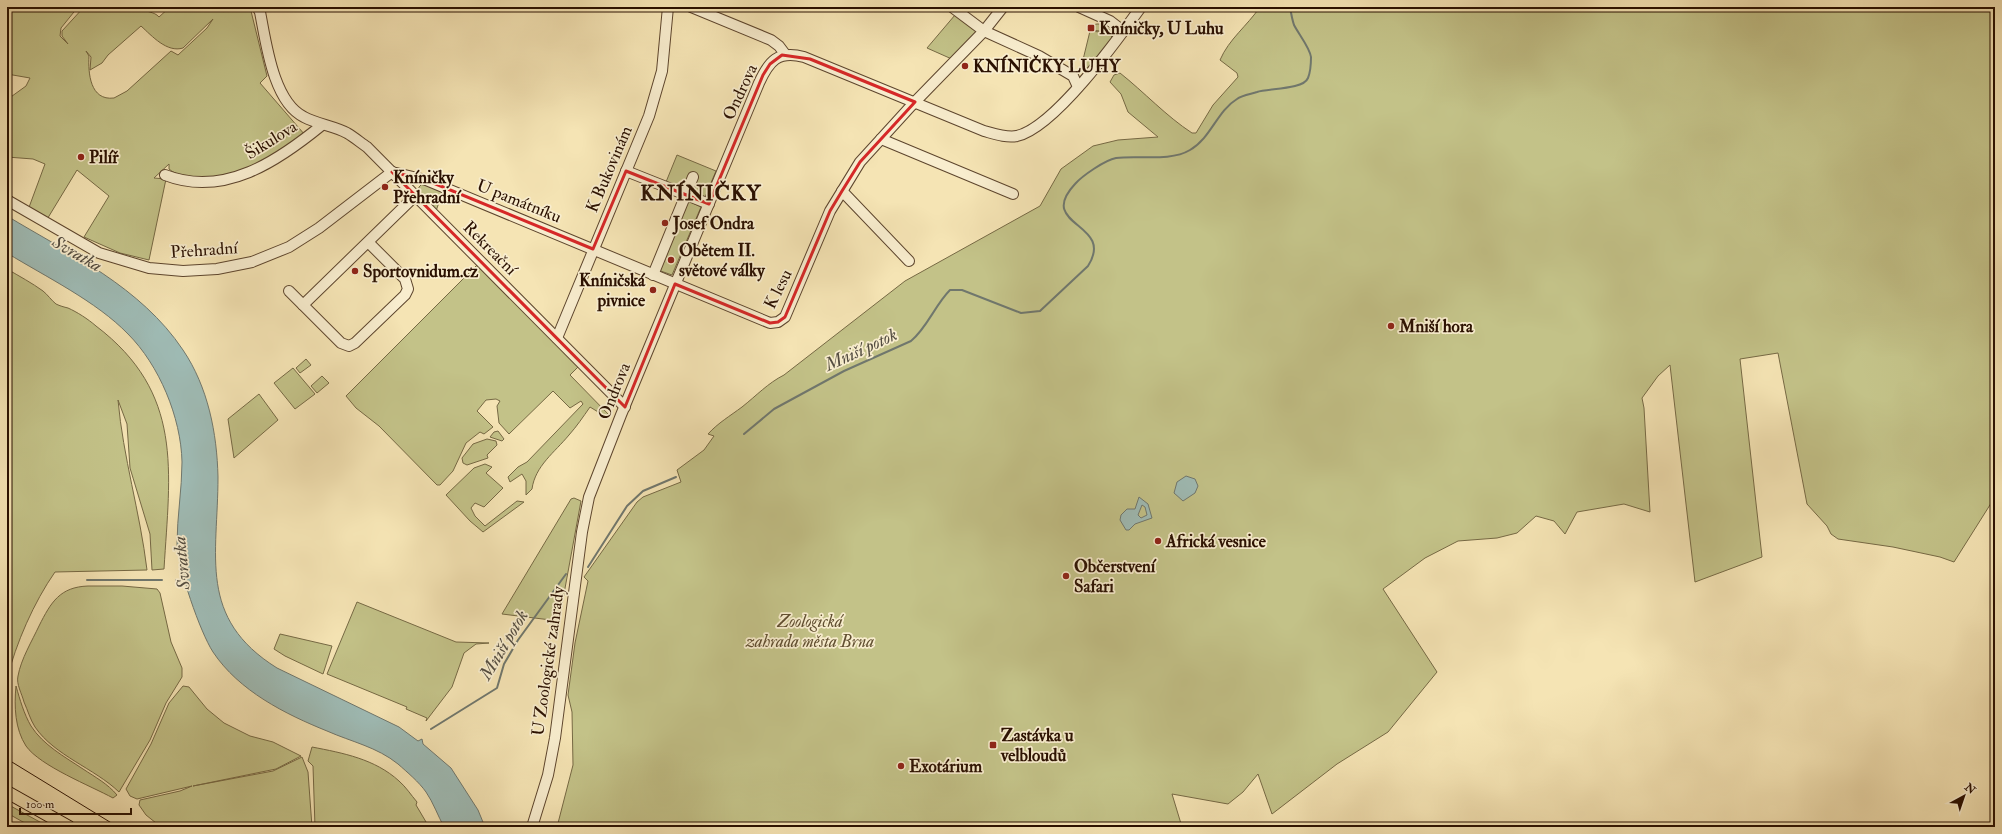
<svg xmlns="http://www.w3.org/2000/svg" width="2002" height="834" viewBox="0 0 2002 834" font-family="'IM FELL Double Pica',serif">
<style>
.green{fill:#c3c288;stroke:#766944;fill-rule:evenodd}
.water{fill:#9fbcb6;stroke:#70776d;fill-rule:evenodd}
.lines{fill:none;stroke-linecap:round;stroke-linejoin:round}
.stream{stroke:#70776d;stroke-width:2}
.minor-casing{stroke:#5d452d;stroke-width:12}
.major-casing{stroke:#2a1000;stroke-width:14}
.minor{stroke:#f8edce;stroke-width:10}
.major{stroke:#f5e4b4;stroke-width:12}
.tram{stroke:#2a1000;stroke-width:1}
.marked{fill:none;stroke:#d62828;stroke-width:3;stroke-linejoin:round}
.poi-dot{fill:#8f2418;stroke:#f8edce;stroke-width:1.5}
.labels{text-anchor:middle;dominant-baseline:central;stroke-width:3.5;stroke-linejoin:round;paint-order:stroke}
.poi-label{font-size:17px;font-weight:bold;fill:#2a1000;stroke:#f8edce;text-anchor:start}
.street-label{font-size:17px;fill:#2a1000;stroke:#f8edce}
.park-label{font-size:17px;font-style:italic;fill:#604e30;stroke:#f8edce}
.water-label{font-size:18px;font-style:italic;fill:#534c40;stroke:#f8edce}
.district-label{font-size:21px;font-weight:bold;letter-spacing:1px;fill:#2a1000;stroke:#f8edce}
</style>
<rect width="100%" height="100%" fill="#f5e4b4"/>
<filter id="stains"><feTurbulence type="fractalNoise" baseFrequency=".005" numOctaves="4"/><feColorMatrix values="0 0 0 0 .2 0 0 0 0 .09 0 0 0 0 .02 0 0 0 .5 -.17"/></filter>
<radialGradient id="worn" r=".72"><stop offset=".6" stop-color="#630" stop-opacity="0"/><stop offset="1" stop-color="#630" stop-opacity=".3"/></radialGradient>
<g class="green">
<path d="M15 7H78L61 28 60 36 68 44 62 36V31L84 7H140C146 13 154 11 159 17L170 7H221L223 12 229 7H250L267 76 260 83 305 135C289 145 267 163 250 170 232 177 184 183 169 169V164L154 178 166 179 149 260 120 253 84 237 109 196 77 170 46 221 28 210 45 164 33 159 7 157V118L11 108 8 99 26 86 30 78 7 74V15ZM213 19 207 28 178 55 171 51 127 91 114 98C90 101 88 73 89 56L86 51 91 57 90 70 102 63 108 55 141 26C152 36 167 53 183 48Z"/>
<path d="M1260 7H1995V497L1954 562 1940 557 1893 547 1838 539 1831 534 1827 526 1807 504 1778 353 1740 359 1762 557 1695 582 1670 365 1658 376 1642 398 1644 408 1650 512 1624 504 1577 512 1565 534 1554 521 1536 516 1517 533 1497 538 1458 541 1425 558 1383 589 1437 672 1388 732 1337 764 1272 814 1258 774 1243 792 1228 804 1172 794 1182 827H557L573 765 572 712 568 695 575 643 588 581 584 577 637 502 643 497 681 482 677 470 704 450 714 436 708 434C718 423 730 416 742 407 756 396 768 383 784 375L905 281 1040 206 1061 169 1093 146 1118 140 1158 137 1128 112 1121 94 1110 82 1114 75 1120 73C1144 92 1166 116 1192 133H1196L1213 105 1238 77 1237 73 1220 60C1229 39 1247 26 1260 7Z"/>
<path d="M955 15 978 32 954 60 927 48Z"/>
<path d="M1097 24H1104L1110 30 1109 32 1091 30 1092 25Z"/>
<path d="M1090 31 1111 33 1112 40 1084 73 1081 68Z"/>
<path d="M677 155 716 171 705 197 666 182Z"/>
<path d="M422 184 443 191 436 211 418 194 419 187Z"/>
<path d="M680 197 701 207 672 275 658 270Z"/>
<path d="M478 264 559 348 562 351 564 349 566 355 578 367 570 375 610 416 608 418 590 407C583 417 577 426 569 435 555 452 535 466 532 489L526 495V481L522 474 510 482 508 477 518 467 527 462 583 404 581 401 570 408 553 391 509 434 499 423 497 406 500 401 496 399 486 400 477 411 493 427 484 434 480 432 466 443 453 471 440 485H437L379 426 356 408 346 396Z"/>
<path d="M7 269C19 276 32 283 43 291 48 295 51 300 56 304 60 306 64 307 68 308 77 312 88 319 96 326 184 393 170 470 164 569L152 570 150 534 130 468 127 424 118 400C123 457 140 512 147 570L55 572C34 602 16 643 7 679Z"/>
<path d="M306 359 311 365 300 373 296 368Z"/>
<path d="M293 368 315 394 295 409 274 383Z"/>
<path d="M322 376 329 383 317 393 311 386Z"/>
<path d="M259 394 278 420 234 458 228 419Z"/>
<path d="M498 431 504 439 502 441 490 437 494 432Z"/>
<path d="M487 439 496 441 497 445 487 455 488 458 467 465 463 463 462 458 473 444Z"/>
<path d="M485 464 492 467 486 473 503 488 484 507 475 503 471 508 475 516 485 526 517 501 524 502 483 532 470 521 446 495 474 468Z"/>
<path d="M574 498 581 501 559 621 502 614 571 499Z"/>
<path d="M88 586H122L157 589 160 593 171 642 182 668V677L166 703 150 740 119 792C94 768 55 756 35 727 30 719 28 711 24 702 22 694 16 684 18 676 21 659 32 641 39 626 51 602 60 587 88 586Z"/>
<path d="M357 602 456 642 489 643 476 644 464 653 452 687 426 721 427 718 406 709 407 707 327 674Z"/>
<path d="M280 634 332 646 323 674 285 656 274 649Z"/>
<path d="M16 686C20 700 24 714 31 726 43 745 65 757 83 769 95 777 108 784 117 795L113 798C91 786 40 766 26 746 15 729 14 707 16 686Z"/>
<path d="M183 686 189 687 207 709 224 723 250 736 273 742 301 756 276 769 193 786 273 771 302 757 308 772 312 827H161L146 815 139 805 140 800 180 791 192 786 137 799 130 796 126 789 151 744 169 703Z"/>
<path d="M312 747C343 753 375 759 399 781 406 787 411 795 417 802L416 805 429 827H315L313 766 308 761Z"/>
<path d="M7 804 49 827H32L7 813Z"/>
</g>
<g class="water">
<path d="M7 216C70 254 141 287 183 350 208 387 217 433 218 477 218 556 197 618 277 668L399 727 418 741 422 739 423 744 451 768 478 810 485 827H444C438 816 433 802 426 792 419 782 407 772 398 764 377 747 352 742 327 731 285 714 239 691 213 652 200 632 178 568 177 544 177 517 182 489 182 462 181 417 159 365 128 334 96 301 46 277 7 253Z"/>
<path d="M1186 476 1195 479 1198 486 1195 493 1183 501 1174 493 1177 482Z"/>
<path d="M1139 497 1148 504 1152 518 1135 524 1129 530H1126L1120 520 1121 515 1127 509H1135ZM1142 505 1145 507 1147 515 1141 518 1138 515Z"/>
</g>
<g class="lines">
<g class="stream">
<path d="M1558 7H1574"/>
<path d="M744 434 774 409 844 371 911 341C927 328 935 305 950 290H962L1021 313 1040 311 1088 266C1116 222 1035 227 1075 184 1082 176 1105 160 1116 158 1138 155 1170 162 1190 150 1211 138 1217 111 1237 99 1242 95 1251 94 1257 92 1268 88 1303 90 1308 78 1310 73 1311 62 1311 57 1310 48 1298 33 1294 25 1292 19 1291 13 1290 7"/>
<path d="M588 567 627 506 643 491 676 477"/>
<path d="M87 580H162"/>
<path d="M176 580 187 581"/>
<path d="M431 729 497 688 504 664 518 640 566 574"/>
</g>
<defs>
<g id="minor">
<path d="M257 7 260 12C266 42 273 102 304 117 317 124 334 126 347 133 354 137 361 143 367 147L625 407"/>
<path d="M691 7 771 40 779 46 785 54"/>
<path d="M952 7 984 31 1039 56 1073 76 1078 87"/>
<path d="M1079 7 1110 21 1123 31"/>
<path d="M881 139 1013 194"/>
<path d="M626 171 709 204"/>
<path d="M392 172 426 180 770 323 778 322 785 317 830 211 860 162 911 106 984 31 1003 7"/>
<path d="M165 175C224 198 278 161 322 125"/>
<path d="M842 191 909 261"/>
<path d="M7 200 99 253 149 268 183 271 217 269 252 262 289 247 319 228 392 172"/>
<path d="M368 242 405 279 408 289 405 295 355 343 349 346 341 343 303 305 415 196"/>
<path d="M653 275 693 177"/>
<path d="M289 291 303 305"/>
<path d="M557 338 649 116 662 71 668 7"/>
<path d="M532 827 548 775 555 738 582 532 589 497 621 415 759 83C769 61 778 50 804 57L984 131C995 134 1006 138 1017 136 1055 127 1118 39 1141 7"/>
</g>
<path id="major" d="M7 792 69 827"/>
</defs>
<use href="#minor" class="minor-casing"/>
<use href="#major" class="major-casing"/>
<use href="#minor" class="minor"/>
<use href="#major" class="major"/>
<path class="tram" d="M7 759 118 827"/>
</g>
<path class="marked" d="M782 55 810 59 915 102 860 162 842 191 830 211 785 317 778 322 770 323 675 284 625 407 392 172 426 180 593 249 626 171 709 204 763 75 770 64Z"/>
<g class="poi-dot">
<rect x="1087" y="24" width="8" height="8" rx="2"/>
<circle cx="965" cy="66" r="4"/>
<circle cx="81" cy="157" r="4"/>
<circle cx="385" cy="187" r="4"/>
<circle cx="665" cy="223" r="4"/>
<circle cx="671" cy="260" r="4"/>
<circle cx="355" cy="271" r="4"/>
<circle cx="653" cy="290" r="4"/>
<circle cx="1391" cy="326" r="4"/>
<circle cx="1158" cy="541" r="4"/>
<circle cx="1066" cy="576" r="4"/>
<rect x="989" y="741" width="8" height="8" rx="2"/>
<circle cx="901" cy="766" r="4"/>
</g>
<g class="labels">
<g class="poi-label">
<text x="1099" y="28">Kníničky, U Luhu</text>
<text x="973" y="66">KNÍNIČKY LUHY</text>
<text x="89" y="157">Pilíř</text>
<text x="393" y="177">Kníničky<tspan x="393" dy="20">Přehradní</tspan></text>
<text x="673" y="223">Josef Ondra</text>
<text x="679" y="250">Obětem II.<tspan x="679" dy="20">světové války</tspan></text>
<text x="363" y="271">Sportovnidum.cz</text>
<text x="645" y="280" text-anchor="end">Kníničská<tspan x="645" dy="20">pivnice</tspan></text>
<text x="1399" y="326">Mniší hora</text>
<text x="1166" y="541">Africká vesnice</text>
<text x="1074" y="566">Občerstvení<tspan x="1074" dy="20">Safari</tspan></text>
<text x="1001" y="735">Zastávka u<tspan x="1001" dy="20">velbloudů</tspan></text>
<text x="909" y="766">Exotárium</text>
</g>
<g class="street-label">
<text transform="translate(740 92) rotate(-65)">Ondrova</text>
<text transform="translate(271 140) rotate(-32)">Šikulova</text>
<text transform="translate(609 169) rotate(-67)">K Bukovinám</text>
<text transform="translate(519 201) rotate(22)">U památníku</text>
<text transform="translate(490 248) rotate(45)">Rekreační</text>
<text transform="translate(204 250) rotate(-4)">Přehradní</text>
<text transform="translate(778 289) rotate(-64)">K lesu</text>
<text transform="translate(614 391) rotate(-68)">Ondrova</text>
<text transform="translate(548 661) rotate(-82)">U Zoologické zahrady</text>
</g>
<g class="park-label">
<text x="810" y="621">Zoologická<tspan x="810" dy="20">zahrada města Brna</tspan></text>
</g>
<g class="water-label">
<text transform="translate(77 254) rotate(30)">Svratka</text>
<text transform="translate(861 350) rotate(-25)">Mniší potok</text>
<text transform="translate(182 563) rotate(-95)">Svratka</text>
<text transform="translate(504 645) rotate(-59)">Mniší potok</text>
</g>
<g class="district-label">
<text x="701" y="193">KNÍNIČKY</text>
</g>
</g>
<rect width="2002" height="834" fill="none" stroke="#f5e4b4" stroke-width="24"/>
<rect x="8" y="8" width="1986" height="818" fill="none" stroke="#2a1000" stroke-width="2"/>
<rect x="12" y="12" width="1978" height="810" fill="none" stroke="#2a1000"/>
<g transform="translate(1964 796) rotate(40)" stroke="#f8edce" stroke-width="3" paint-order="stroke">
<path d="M0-3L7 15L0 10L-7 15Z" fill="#2a1000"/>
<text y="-6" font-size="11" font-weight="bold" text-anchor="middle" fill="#2a1000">N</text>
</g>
<path d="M20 808v6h111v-6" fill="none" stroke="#2a1000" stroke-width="2"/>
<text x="26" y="808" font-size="12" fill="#2a1000" stroke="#f8edce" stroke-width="3" paint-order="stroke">100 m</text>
<rect width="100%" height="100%" filter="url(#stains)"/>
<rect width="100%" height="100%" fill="url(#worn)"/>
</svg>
